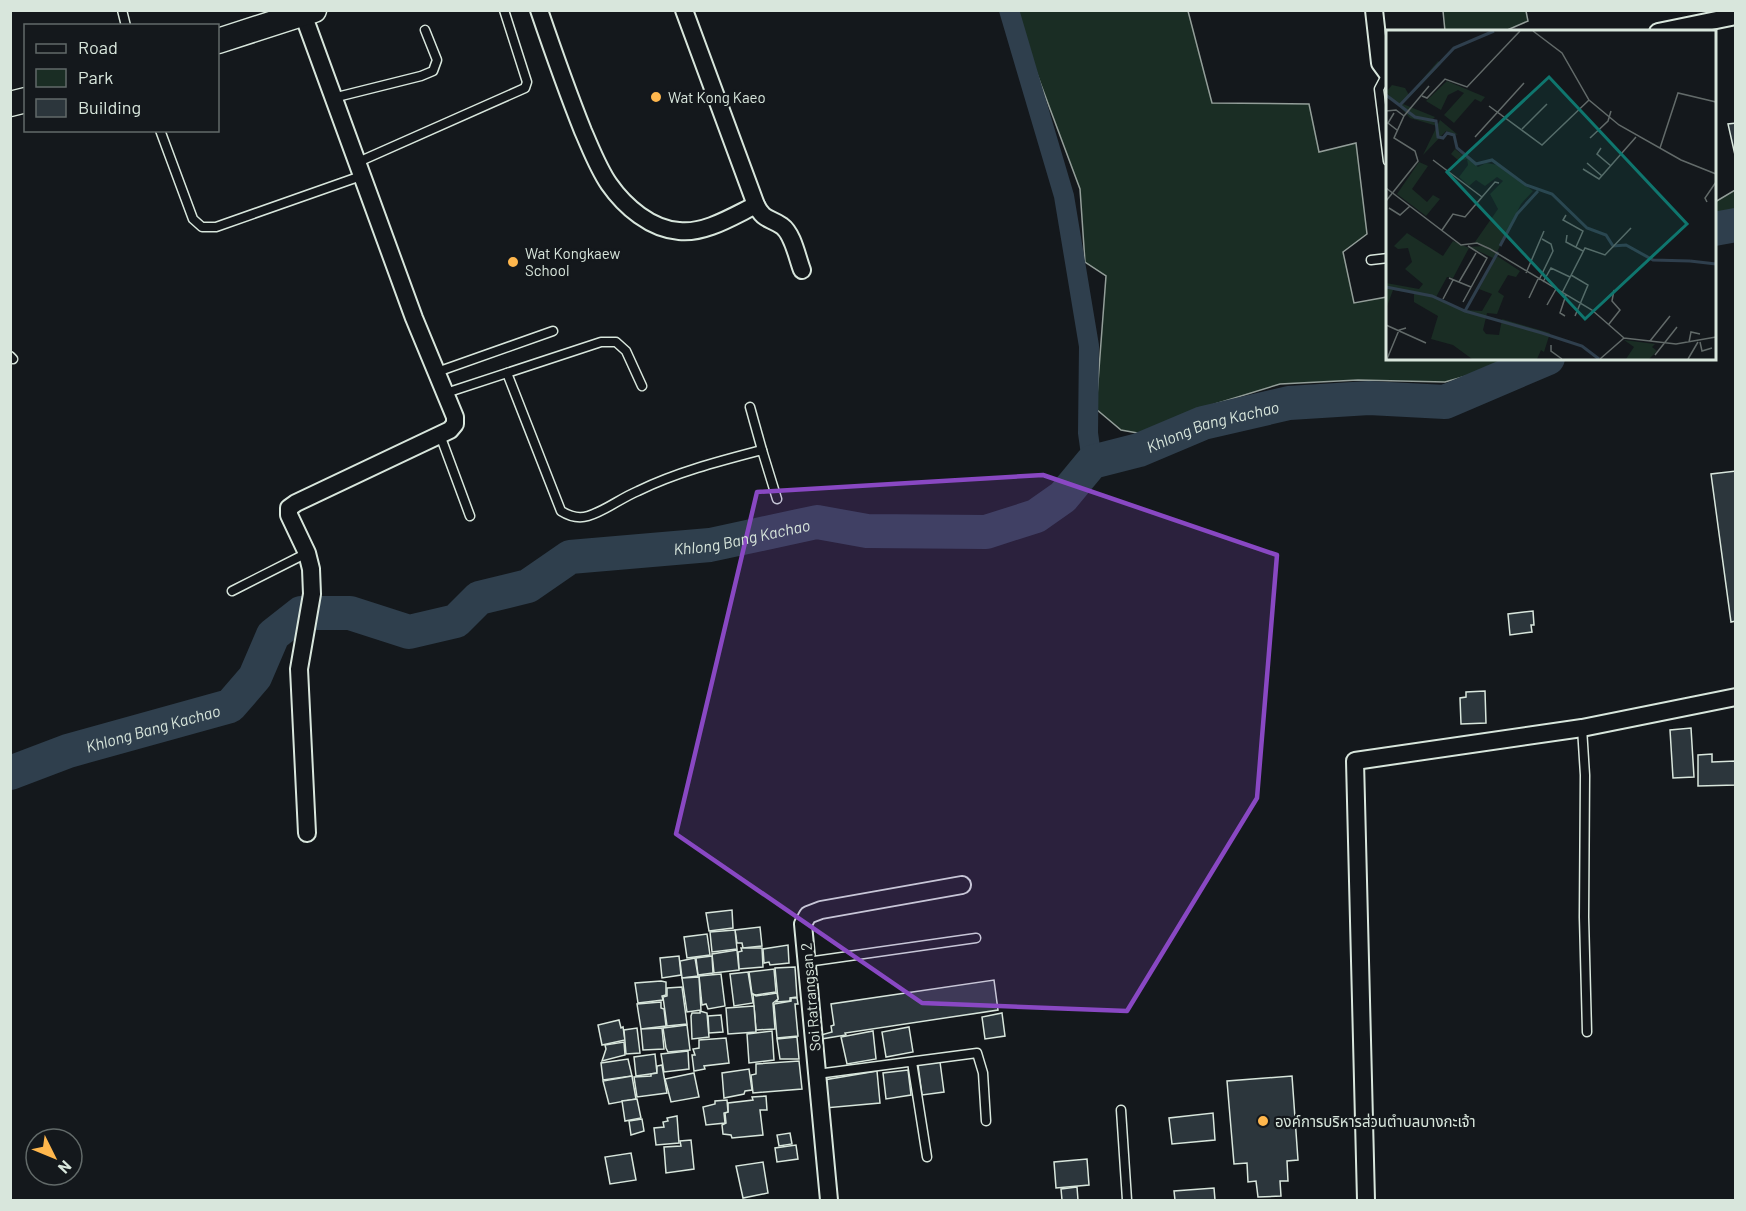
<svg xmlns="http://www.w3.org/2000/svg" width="1746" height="1211" viewBox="0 0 1746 1211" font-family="Barlow,'Noto Sans Thai',sans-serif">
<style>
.green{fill:#1a2d24;stroke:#939e99;stroke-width:1.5}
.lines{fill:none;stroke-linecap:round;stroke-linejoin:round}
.canal{stroke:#2f3f4d;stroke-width:20}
.river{stroke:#2f3f4d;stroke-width:34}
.building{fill:#2c363c;stroke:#d8e6dc;stroke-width:1.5}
.lane-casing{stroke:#d8e6dc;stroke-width:11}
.street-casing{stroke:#d8e6dc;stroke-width:20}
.secondary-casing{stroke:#d8e6dc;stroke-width:27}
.lane{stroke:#14181c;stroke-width:8}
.street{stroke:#14181c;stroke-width:16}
.secondary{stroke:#14181c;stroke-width:24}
.marked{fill:#8948c3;fill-opacity:0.2;stroke:#8948c3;stroke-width:4.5;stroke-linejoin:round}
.poi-dot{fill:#ffb74d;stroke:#14181c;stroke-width:2}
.labels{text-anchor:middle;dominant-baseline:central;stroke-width:4.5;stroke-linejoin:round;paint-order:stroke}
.poi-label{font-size:15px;fill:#d8e6dc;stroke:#14181c;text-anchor:start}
.street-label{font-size:15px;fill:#d8e6dc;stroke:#14181c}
.water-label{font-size:16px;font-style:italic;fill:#d8e6dc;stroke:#14181c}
.inset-river{fill:none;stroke:#2f3f4d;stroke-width:3}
.inset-road{fill:none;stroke:#626a69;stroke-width:1.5}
.view{fill:#0f766e;fill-opacity:0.15;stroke:#0f766e;stroke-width:3}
.inset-edge{fill:none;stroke:#d8e6dc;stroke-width:3}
</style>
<rect width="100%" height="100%" fill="#14181c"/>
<g class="green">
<path d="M1017 11H1188L1212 103 1309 104 1319 152 1356 143 1367 234 1343 252 1354 303 1387 297 1388 358 1508 359 1491 369 1445 382 1358 380 1280 384 1215 404 1143 434 1121 430 1096 409 1106 276 1085 262 1080 189 1034 66Z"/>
<path d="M1443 11H1526L1528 21 1505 31H1445Z"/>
<path d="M1735 190V212L1715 215V202Z"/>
</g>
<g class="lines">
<path class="canal" d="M1009 10 1064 196 1089 346 1088 433 1092 462"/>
<g class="river">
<path d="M1714 229 1736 225"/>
<path id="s1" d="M10 773 68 751 230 706 255 677 273 635 301 613H350L409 632 456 621 479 598 528 586 570 557 710 545 817 522 867 531 986 532 1036 516 1063 497 1092 462 1139 450 1203 423 1289 403 1369 398 1445 402 1548 358"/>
</g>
</g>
<g class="building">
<path d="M1736 123V154L1735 155 1728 124Z"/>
<path d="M1736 471V621L1731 622 1711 474Z"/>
<path d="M1533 611 1534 625H1531L1532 632 1510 635 1508 614Z"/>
<path d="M1485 691 1486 723 1461 724 1460 698 1466 697V692Z"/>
<path d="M1691 728 1694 777 1673 778 1670 730Z"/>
<path d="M1712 754V762L1736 761V785L1698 786V755Z"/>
<path d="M732 910 733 928 709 931 706 913Z"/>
<path d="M760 927 762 946 743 948 742 943H737L735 930Z"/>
<path d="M735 930 737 949 712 952 710 932Z"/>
<path d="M707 934 710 955 687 958 684 937Z"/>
<path d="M788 945 789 963 770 965 769 962 764 963 763 949Z"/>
<path d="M741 948H762L763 967 739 969 738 952 742 951Z"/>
<path d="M737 950 739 970 714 973 712 954Z"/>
<path d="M679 956 681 975 662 978 660 958Z"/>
<path d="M712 956 713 973 698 975 696 958Z"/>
<path d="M695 958 698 976 682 978 680 961Z"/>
<path d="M795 967 797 997 790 998V1001L776 1002 778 999 775 968Z"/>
<path d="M774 969 776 992 756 995 752 994 749 972Z"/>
<path d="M748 972 753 1003 734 1006 730 974Z"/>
<path d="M721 974 725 1006 708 1009 706 1004 702 1005 699 976Z"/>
<path d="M699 977 701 1010 687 1012 682 978Z"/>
<path d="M994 980 998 1010 845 1033 846 1035 821 1039V1035L832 1032 831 1026 834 1025 831 1004Z"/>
<path d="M661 981 666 982V995L662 996 663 1000 638 1003 635 983Z"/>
<path d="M682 987 687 1024 667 1026 663 997 667 996V988Z"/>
<path d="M777 993 778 999 773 1003 775 1029 756 1030 753 994 756 996Z"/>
<path d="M791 998H797L798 1004H795L798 1036 777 1038 774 1004 791 1001Z"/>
<path d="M661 1002V1008L664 1009 666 1026 641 1029 637 1004Z"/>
<path d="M754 1006 756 1032 728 1034 726 1008Z"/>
<path d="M700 1011 707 1013 709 1037 692 1039 691 1016 692 1013H700Z"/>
<path d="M1002 1013 1005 1036 985 1039 982 1017Z"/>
<path d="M721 1015 723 1032 709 1033 708 1016Z"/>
<path d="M619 1020 621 1028 623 1027 625 1040 602 1045 598 1025Z"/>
<path d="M687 1025 690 1050 668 1052 666 1048 663 1028Z"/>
<path d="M909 1027 913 1052 886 1057 882 1032Z"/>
<path d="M637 1028 640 1053 626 1054 624 1030Z"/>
<path d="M662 1028 664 1049 643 1050 641 1029Z"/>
<path d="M772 1031 774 1060 749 1063 747 1034Z"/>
<path d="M873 1031 876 1059 847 1064 841 1037Z"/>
<path d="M797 1037 799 1059H780L777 1039Z"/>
<path d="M726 1038 729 1063 704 1066 705 1069 694 1071 692 1055H695L693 1049 699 1048V1040Z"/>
<path d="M624 1042 625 1055 602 1061 606 1049 605 1045Z"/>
<path d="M688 1051 689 1069 664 1072 661 1054Z"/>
<path d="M655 1054 657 1073 636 1076 634 1057Z"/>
<path d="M628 1059 632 1076 603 1080 601 1063Z"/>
<path d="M799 1061 802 1089 753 1093 751 1075 756 1074V1064Z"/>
<path d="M940 1062 944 1092 922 1095 918 1065Z"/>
<path d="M662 1065 667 1093 637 1097 634 1077 651 1076V1074L657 1073V1066Z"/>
<path d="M749 1069 752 1090 745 1091 744 1094 724 1098 722 1073Z"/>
<path d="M908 1070 911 1095 886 1099 883 1073Z"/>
<path d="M877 1071 880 1103 825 1108 824 1080Z"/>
<path d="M694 1073 699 1097 671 1102 665 1079Z"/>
<path d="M632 1076 636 1099 609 1104 603 1081Z"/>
<path d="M1292 1076 1298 1160 1287 1161 1288 1181H1280L1281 1196 1258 1197 1256 1181 1248 1182 1247 1163 1234 1164 1227 1081Z"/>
<path d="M766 1096 767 1110H760L763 1135 732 1138 731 1135 723 1134 722 1125 726 1123 725 1113 728 1112V1103L753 1100 752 1097Z"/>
<path d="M637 1099 641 1118 625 1121 622 1101Z"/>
<path d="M727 1100 728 1112 724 1113 725 1123 706 1125 703 1107 715 1104V1101Z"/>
<path d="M1213 1113 1215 1140 1172 1144 1169 1118Z"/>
<path d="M677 1116 679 1143 656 1145 654 1128 664 1127 663 1122 668 1121 667 1118Z"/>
<path d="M642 1119 644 1131 631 1135 629 1121Z"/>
<path d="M790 1133 792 1144 779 1146 777 1135Z"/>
<path d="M691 1140 694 1169 666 1173 664 1147 681 1146 680 1141Z"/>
<path d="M796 1145 798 1159 777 1162 775 1148Z"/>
<path d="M631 1153 636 1180 610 1184 605 1157Z"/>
<path d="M1087 1159 1089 1185 1056 1188 1054 1162Z"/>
<path d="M763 1162 768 1193 743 1198 736 1166Z"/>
<path d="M1077 1187 1078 1200H1062L1061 1189Z"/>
<path d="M1214 1188 1215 1200H1175L1174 1191Z"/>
</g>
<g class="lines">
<defs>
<g id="lane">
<path d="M122 10 126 26"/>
<path d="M1387 74 1379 89 1388 161"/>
<path d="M333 98 421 76 433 71 437 60 425 30"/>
<path d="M160 130 193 219 202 227H216L361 176"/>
<path d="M356 163 525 88 527 82 504 10"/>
<path d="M1371 260 1388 258"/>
<path d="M10 356 13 359"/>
<path d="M437 372 553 331"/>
<path d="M507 373 561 511C569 516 578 519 588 516 605 511 621 498 638 491 677 472 720 461 762 450L777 499"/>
<path d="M446 393 601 342H616L626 351 642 386"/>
<path d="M750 407 762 450"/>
<path d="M440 435 470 516"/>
<path d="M232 591 307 553"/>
<path d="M1582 728 1585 775 1584 917 1587 1032"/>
<path d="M807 962 976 938"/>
<path d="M912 1062 927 1157"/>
<path d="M817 1074 977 1053 983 1073 986 1121"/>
<path d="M1121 1110 1127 1200"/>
</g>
<g id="street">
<path d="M539 10C553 51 567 91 583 131 591 149 598 168 609 184 625 207 651 229 679 231 705 234 733 216 756 205"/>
<path d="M684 10 756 205C764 221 769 217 782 226 793 234 797 257 802 270"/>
<path d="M1374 10 1380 63 1388 74"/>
<path d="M303 14 414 318 455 417V424L450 430 296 503 289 508V515L307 553 311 569 312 594 299 669 307 833"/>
<path d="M1658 32 1736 16"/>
<path d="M829 1200 803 924 808 915 821 910 962 885"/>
<path d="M1366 1200 1355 761 1582 728 1736 697"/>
</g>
<g id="secondary">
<path d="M218 41 314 10"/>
<path d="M10 104 26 100"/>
</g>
</defs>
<use href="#lane" class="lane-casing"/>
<use href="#street" class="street-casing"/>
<use href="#secondary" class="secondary-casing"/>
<use href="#lane" class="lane"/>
<use href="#street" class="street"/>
<use href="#secondary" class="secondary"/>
</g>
<path class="marked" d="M1043 475 1277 555 1257 798 1127 1011 922 1003 676 834 757 492Z"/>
<g class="poi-dot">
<circle cx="656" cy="97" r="6"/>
<circle cx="513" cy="262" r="6"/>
<circle cx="1263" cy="1121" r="6"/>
</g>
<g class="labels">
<g class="poi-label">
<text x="668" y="97">Wat Kong Kaeo</text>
<text x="525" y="253">Wat Kongkaew<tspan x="525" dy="17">School</tspan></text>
<text x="1275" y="1121">องค์การบริหารส่วนตำบลบางกะเจ้า</text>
</g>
<g class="street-label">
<text transform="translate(810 997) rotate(-95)">Soi Ratrangsan 2</text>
</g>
<g class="water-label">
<text stroke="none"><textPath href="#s1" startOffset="1320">Khlong Bang Kachao</textPath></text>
<text stroke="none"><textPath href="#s1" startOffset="816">Khlong Bang Kachao</textPath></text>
<text stroke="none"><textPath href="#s1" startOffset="150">Khlong Bang Kachao</textPath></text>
</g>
</g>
<g transform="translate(1386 30)">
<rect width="330" height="330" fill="#14181c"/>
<path d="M52 31 55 34 17 74 49 87 45 91 52 94 54 90 72 105 60 101 37 125 51 96 24 88 0 62 6 55 19 58 23 65ZM61 51 99 67 95 72 89 69 68 93 58 85 78 63 72 60 62 65 55 80 40 71ZM69 119 92 137 100 133 112 135 147 161 135 174 111 222 89 212 112 179 104 164 117 151 111 147 99 156 90 150 83 156 73 147 82 135 81 129 73 131 65 124ZM33 132 42 136 26 159 41 172 47 165 54 169 40 186 11 164ZM21 203 57 226 67 211 83 218 67 248 61 247 50 267 79 280 96 281 106 264 93 259 109 229 84 217 97 216 109 223V229L111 226 134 241 130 247 122 245 112 262 118 266 111 284 101 283 97 300 100 304 113 305 116 289 164 303 158 322 155 320 151 329H86L67 315 45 309 52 286 28 272V263L7 260 0 279V253L33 259 37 254 19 239 26 232 22 218 12 219 8 216ZM238 310 269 314 266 317 271 321 263 329H240L248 317Z" fill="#1a2d24"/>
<path class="inset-river" d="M0 65 29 87 50 91 52 107 57 108 61 103 68 105 71 118 90 134 106 130 140 155 166 164 201 198 220 205 227 216 240 215 267 230 304 231M14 75 68 18 108 1M114 216 131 184 152 161M304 231 330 234M0 257 46 266 79 281 156 303 196 316 213 329M79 281 112 222"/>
<path class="inset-road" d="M147 1 176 23 203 70 233 95 295 130 330 144M36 66 41 68 59 49 81 57 134 1M103 76 156 115 203 70M0 81 10 80 18 86M8 83 2 93 11 100M136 99 161 74M89 107 138 53M204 108 222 91 225 81M215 118 211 124 225 136M274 118 292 63 330 72M47 130 96 167 79 187 67 184 56 200M201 133 216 146M197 139 213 149 250 107M0 158 75 215 91 213 104 219 206 280 238 308M96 167 109 152 113 153M0 171 32 131 29 121 8 108 18 86 43 56M321 172 319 168 330 152M3 178 14 185 24 176M180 185 177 190 197 201 190 217M181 205 180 212 197 221M140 243 158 201M185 245 202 255 189 286M63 248 85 257M153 250 167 221 165 214 156 209M73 252 90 223M157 252 165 238 184 247M176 263 199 218 219 225 245 198M143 268 152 249M57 269 67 250M77 272 101 228 82 216M161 275 170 259M179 286 174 283 180 265M223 294 234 280 226 271 228 260M0 295 40 313M264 311 284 286M303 312 305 302 314 304M314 312 316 321 326 318M165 315V321L176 329M269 325 291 297M1 329 13 300 20 298M214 329 238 308 290 314 330 307M302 329 312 312"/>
<path class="view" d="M163 47 301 194 199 289 61 142Z"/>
<rect width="330" height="330" class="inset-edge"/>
</g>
<rect width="1746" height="1211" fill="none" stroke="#d8e6dc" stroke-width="24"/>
<rect x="24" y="24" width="195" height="108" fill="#14181c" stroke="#626a69" stroke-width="1.5"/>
<rect x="36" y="44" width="30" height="9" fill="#14181c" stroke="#626a69" stroke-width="1.5"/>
<text x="78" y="54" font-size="18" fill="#d8e6dc">Road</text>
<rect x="36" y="69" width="30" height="18" fill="#1a2d24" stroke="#626a69" stroke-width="1.5"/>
<text x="78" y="84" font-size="18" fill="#d8e6dc">Park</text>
<rect x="36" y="99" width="30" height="18" fill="#2c363c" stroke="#626a69" stroke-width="1.5"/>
<text x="78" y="114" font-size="18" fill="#d8e6dc">Building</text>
<g transform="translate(54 1157) rotate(133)"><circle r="28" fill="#14181c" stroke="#626a69" stroke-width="1.5"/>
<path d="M0-4.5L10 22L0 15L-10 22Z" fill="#ffb74d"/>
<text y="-9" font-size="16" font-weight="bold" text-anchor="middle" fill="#d8e6dc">N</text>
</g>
</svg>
